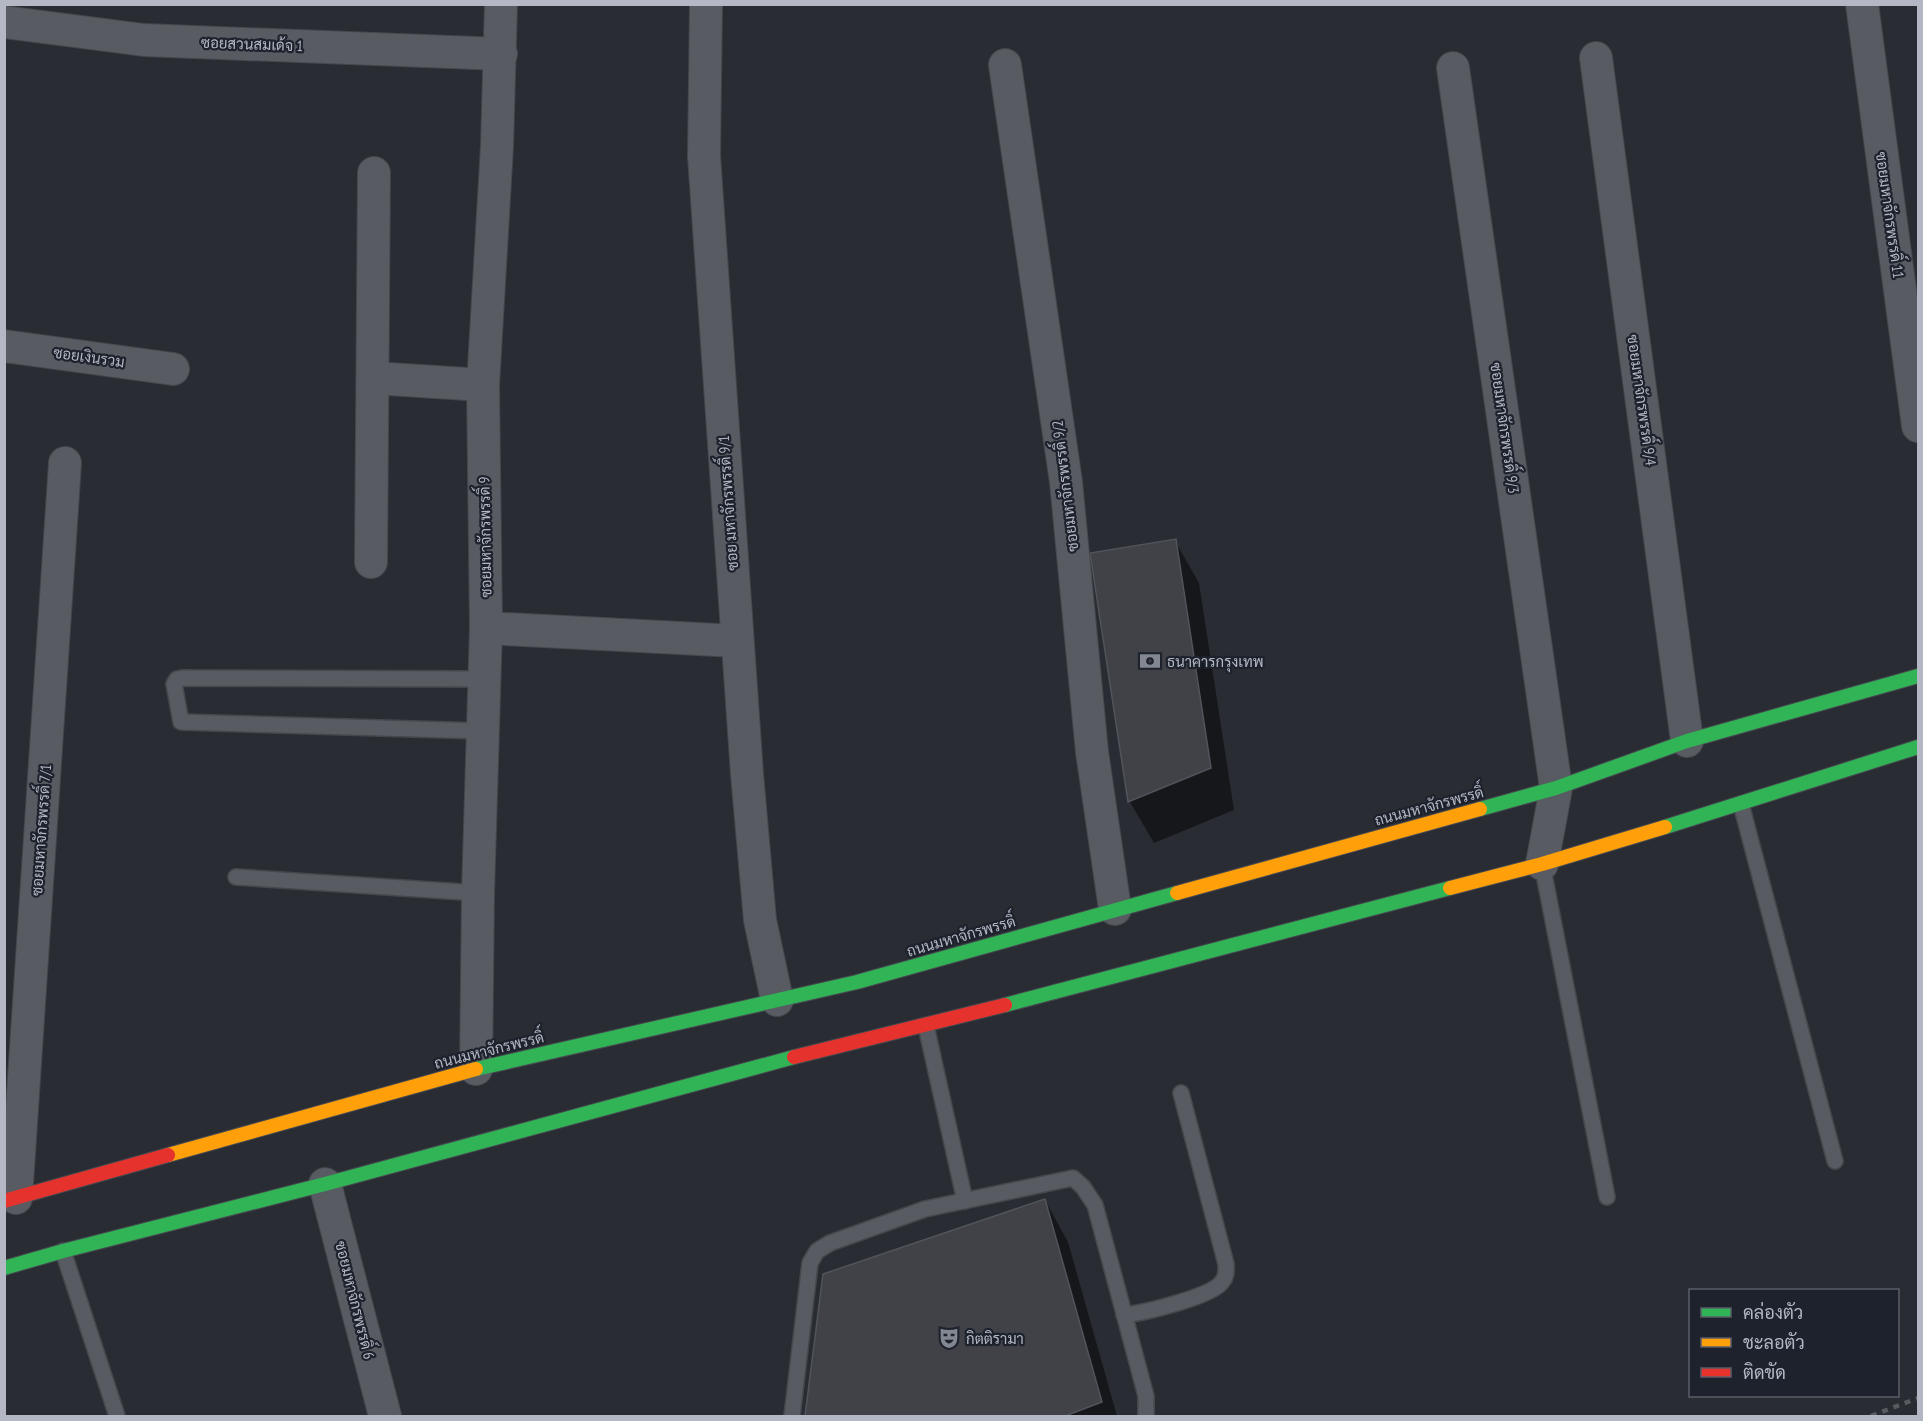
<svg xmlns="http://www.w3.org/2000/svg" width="1923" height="1421" viewBox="0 0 1923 1421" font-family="'PT Sans Narrow',Sarabun,sans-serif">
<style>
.shadow{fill:#0007}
.building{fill:#404248;stroke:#50545b;stroke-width:1.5}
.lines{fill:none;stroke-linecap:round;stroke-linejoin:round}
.lane-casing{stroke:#44474c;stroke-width:18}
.street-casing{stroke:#44474c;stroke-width:34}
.fast-casing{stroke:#464950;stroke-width:16}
.slow-casing{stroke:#464950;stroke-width:16}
.jam-casing{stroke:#464950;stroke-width:16}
.lane{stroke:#585b62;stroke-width:15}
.street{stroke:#585b62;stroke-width:32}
.fast{stroke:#30b455;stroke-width:14}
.slow{stroke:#ff9f0a;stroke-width:14}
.jam{stroke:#e5322d;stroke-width:14}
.rail{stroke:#585a5f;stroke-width:4.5;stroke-dasharray:6 6;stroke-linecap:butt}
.labels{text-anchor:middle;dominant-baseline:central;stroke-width:4.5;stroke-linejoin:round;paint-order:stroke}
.street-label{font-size:15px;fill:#b3b8c4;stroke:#1d222d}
.poi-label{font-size:15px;fill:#b3b8c4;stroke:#1d222d;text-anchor:start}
</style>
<rect width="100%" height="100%" fill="#292c33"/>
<g class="shadow">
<path d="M1175 541 1199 583 1234 810 1154 843 1130 802 1092 554Z"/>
<path d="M1045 1200 1068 1242 1117 1416H807L824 1275Z"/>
</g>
<g class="building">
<path d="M1176 539 1211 768 1128 802 1090 553Z"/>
<path d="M1045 1199 1102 1402 1065 1416H805L823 1274Z"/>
</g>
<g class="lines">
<defs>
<g id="lane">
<path d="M482 731 181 722 174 684 177 679 182 678 484 679"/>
<path d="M1741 804 1835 1161"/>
<path d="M1542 864 1607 1197"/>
<path d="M236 877 478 893"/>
<path d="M926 1026 965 1201"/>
<path d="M63 1251 117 1416"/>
<path d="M1124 1315C1143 1313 1211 1297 1222 1282 1227 1276 1226 1271 1226 1264L1181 1093"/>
<path d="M792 1416 810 1263 817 1251 830 1243 925 1209 1073 1178 1083 1187 1095 1205 1146 1396V1416"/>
</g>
<g id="street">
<path d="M706 4 704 156 747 774 760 920 777 1000"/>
<path d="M1862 4 1918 426"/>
<path d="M4 22 144 40 501 54"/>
<path d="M1596 58 1687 741"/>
<path d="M1005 65 1066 482 1092 752 1115 909"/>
<path d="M1453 68 1556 788 1542 864"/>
<path d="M4 346 173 369"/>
<path d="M373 378 483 385"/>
<path d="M371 562 374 173"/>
<path d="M486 628 737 641"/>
<path d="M476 1069 478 893 486 628 483 385 497 146 501 4"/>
<path d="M325 1184 385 1416"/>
<path d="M16 1198 65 463"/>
</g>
<g id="fast">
<path d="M1480 809 1556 788 1687 741 1918 676"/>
<path d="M1665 827 1918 747"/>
<path d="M1005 1005 1450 888"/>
<path d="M476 1069 857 982 1177 893"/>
<path d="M4 1268 63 1251 325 1184 794 1057"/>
</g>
<g id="slow">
<path d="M1450 888 1542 864 1665 827"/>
<path d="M1177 893 1480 809"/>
<path d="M168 1155 476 1069"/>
</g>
<g id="jam">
<path d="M794 1057 1005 1005"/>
<path d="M4 1201 168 1155"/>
</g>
</defs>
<use href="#lane" class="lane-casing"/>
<use href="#street" class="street-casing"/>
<use href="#fast" class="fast-casing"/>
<use href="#slow" class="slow-casing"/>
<use href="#jam" class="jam-casing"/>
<use href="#lane" class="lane"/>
<use href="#street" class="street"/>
<use href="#fast" class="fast"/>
<use href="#slow" class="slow"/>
<use href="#jam" class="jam"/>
<path class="rail" d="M1871 1416 1918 1398"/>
</g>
<defs>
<symbol id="bank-bare" viewBox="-9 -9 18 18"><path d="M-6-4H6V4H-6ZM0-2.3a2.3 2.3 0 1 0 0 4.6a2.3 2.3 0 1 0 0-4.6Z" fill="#838791" stroke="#1d222d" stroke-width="2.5" paint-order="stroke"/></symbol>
<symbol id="theatre-bare" viewBox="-9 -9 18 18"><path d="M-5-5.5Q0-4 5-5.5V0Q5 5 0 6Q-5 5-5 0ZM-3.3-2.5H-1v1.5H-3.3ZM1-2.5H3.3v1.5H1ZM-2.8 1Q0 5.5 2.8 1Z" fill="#838791" stroke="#1d222d" stroke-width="2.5" paint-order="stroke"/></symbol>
</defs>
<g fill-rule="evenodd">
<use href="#bank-bare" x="1135" y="646" width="30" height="30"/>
<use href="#theatre-bare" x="934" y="1323" width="30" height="30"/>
</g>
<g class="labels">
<g class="street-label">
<text transform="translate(252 44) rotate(2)">ซอยสวนสมเด้จ 1</text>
<text transform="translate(1890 215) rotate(82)">ซอยมหาจักรพรรดิ์ 11</text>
<text transform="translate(89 357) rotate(8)">ซอยเงินรวม</text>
<text transform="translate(1642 400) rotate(82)">ซอยมหาจักรพรรดิ์ 9/4</text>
<text transform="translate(1505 428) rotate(82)">ซอยมหาจักรพรรดิ์ 9/3</text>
<text transform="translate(1065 486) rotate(-97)">ซอยมหาจักรพรรดิ์ 9/2</text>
<text transform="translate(728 503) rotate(-94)">ซอย มหาจักรพรรดิ์ 9/1</text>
<text transform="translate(485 537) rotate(-91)">ซอยมหาจักรพรรดิ์ 9</text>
<text transform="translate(1429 806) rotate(-15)">ถนนมหาจักรพรรดิ์</text>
<text transform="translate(41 830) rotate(-86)">ซอยมหาจักรพรรดิ์ 7/1</text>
<text transform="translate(961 936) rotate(-16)">ถนนมหาจักรพรรดิ์</text>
<text transform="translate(489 1050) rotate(-14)">ถนนมหาจักรพรรดิ์</text>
<text transform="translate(355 1300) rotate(76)">ซอยมหาจักรพรรดิ์ 6</text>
</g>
<g class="poi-label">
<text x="1167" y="661">ธนาคารกรุงเทพ</text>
<text x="966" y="1338">กิตติรามา</text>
</g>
</g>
<rect width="1923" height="1421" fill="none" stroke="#b3b8c4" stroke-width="12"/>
<rect x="1689" y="1289" width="210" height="108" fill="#1d222d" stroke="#595e69" stroke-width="1.5"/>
<rect x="1701" y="1308" width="30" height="9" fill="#30b455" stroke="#595e69" stroke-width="1.5"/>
<text x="1743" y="1319" font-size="18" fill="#b3b8c4">คล่องตัว</text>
<rect x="1701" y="1338" width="30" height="9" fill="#ff9f0a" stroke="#595e69" stroke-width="1.5"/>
<text x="1743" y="1349" font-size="18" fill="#b3b8c4">ชะลอตัว</text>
<rect x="1701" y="1368" width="30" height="9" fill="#e5322d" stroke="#595e69" stroke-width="1.5"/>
<text x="1743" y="1379" font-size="18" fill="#b3b8c4">ติดขัด</text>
</svg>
